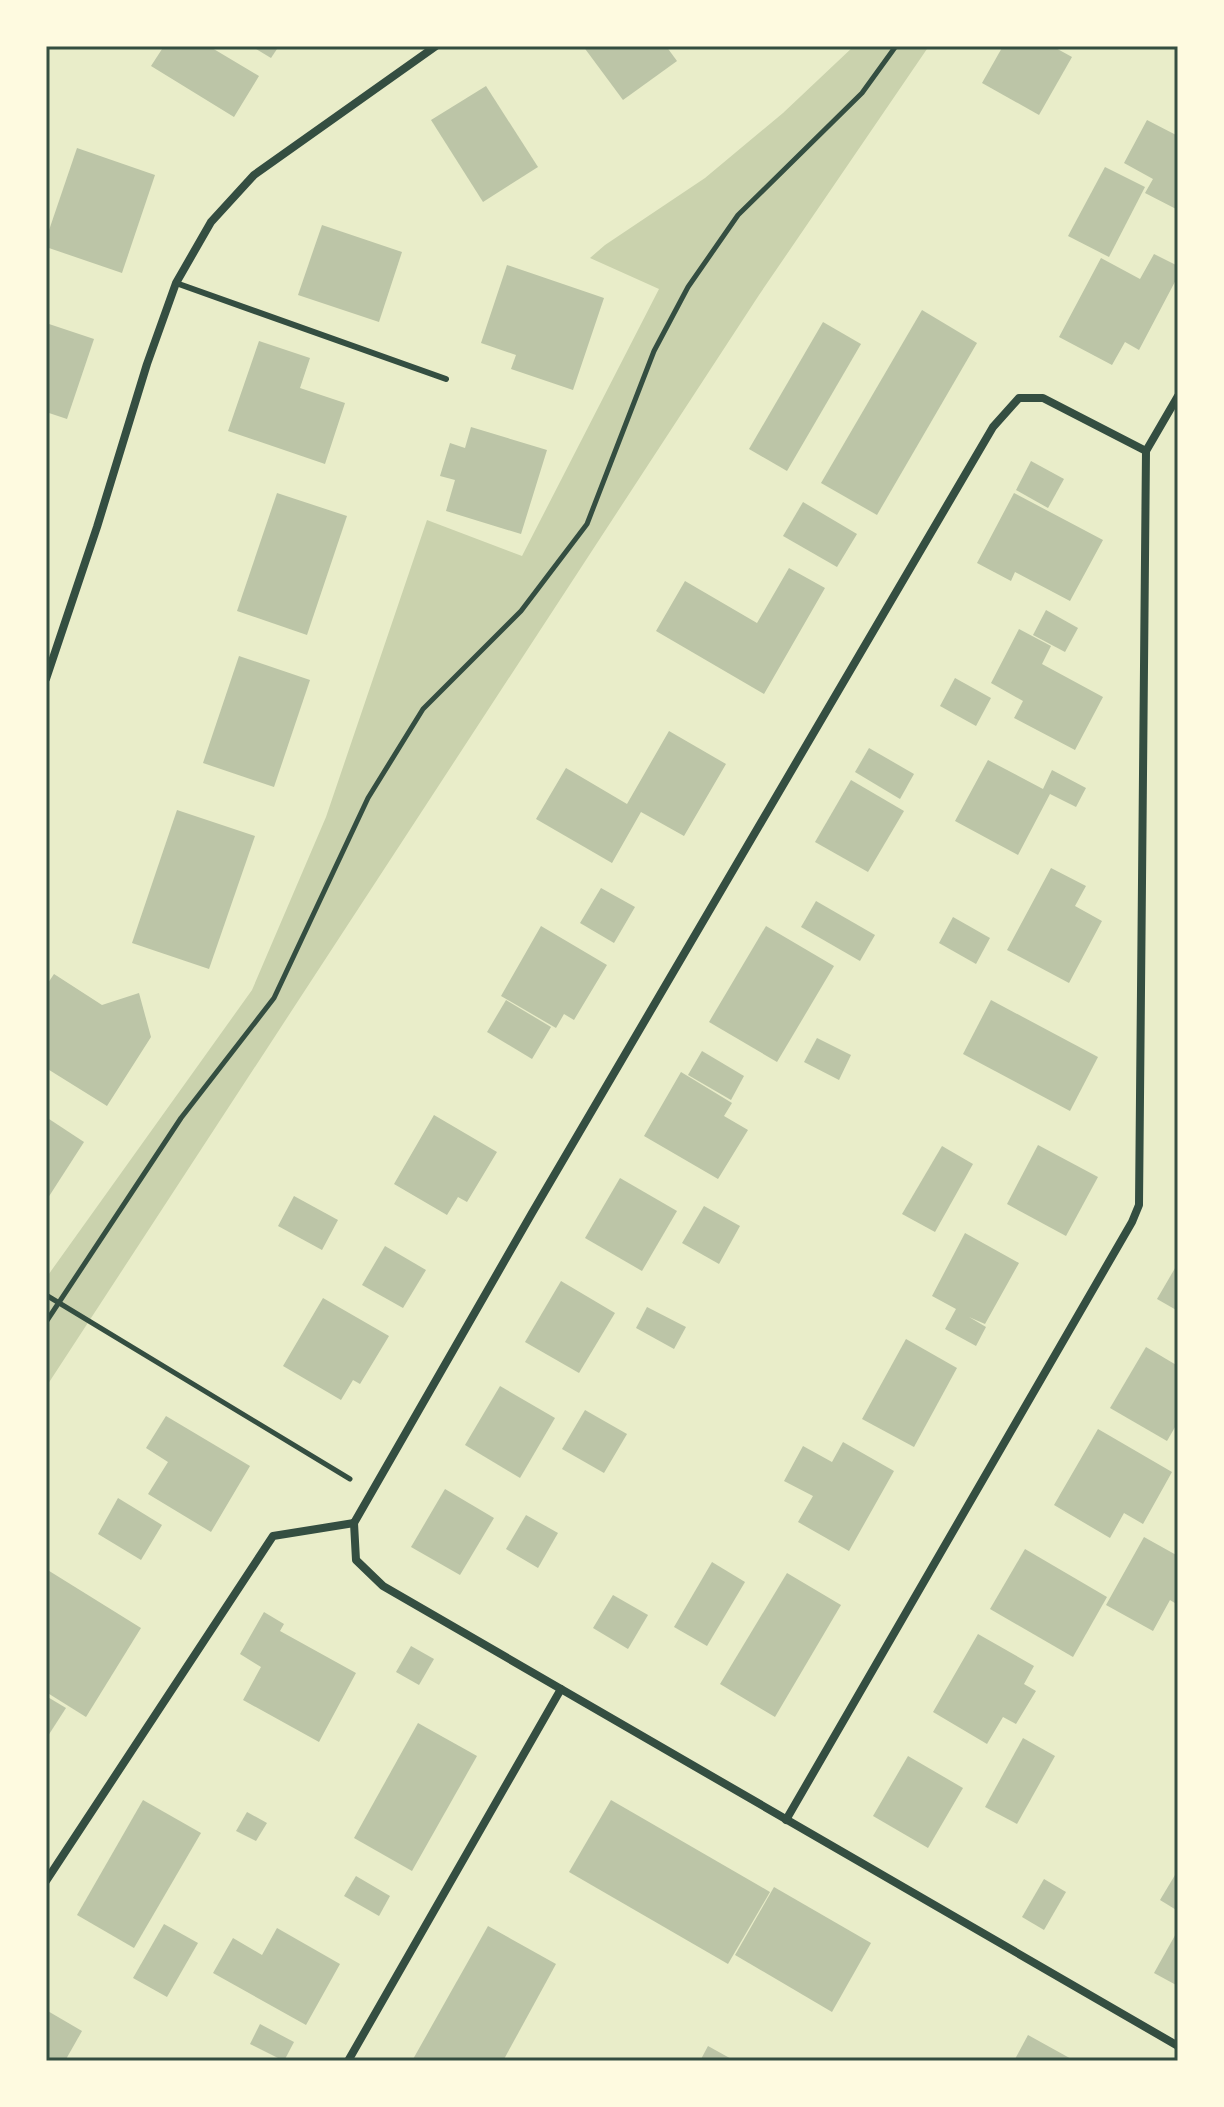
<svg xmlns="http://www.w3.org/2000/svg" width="1224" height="2107" viewBox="0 0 1224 2107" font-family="Quicksand,sans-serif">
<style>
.green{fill:#cad2ad}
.building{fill:#bcc5a7}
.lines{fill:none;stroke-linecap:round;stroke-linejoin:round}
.path{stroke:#344e41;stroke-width:5}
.service{stroke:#344e41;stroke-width:6}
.minor{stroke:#344e41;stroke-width:8}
.neatline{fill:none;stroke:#344e41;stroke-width:3}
</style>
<rect width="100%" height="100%" fill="#e9edc9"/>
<path class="green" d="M854 46H929L759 295 46 1387V1278L252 990 326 817 427 520 522 556 659 289 590 258 605 245 705 178 783 113Z"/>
<g class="building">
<path d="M164 46H213L212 48 259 76 234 117 151 66Z"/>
<path d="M251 46H279L271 58Z"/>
<path d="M583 46H666L677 61 623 100Z"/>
<path d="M1003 46H1052L1072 57 1039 115 982 83Z"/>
<path d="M486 86 538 167 483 202 431 120Z"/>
<path d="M1147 120 1178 136V210L1145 193 1153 179 1124 163Z"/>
<path d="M77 148 155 175 122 273 46 247V239Z"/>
<path d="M1105 167 1145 187 1109 257 1068 236Z"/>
<path d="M322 225 402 252 379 322 298 295Z"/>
<path d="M1154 254 1178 266V276L1139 350 1125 342 1112 365 1059 337 1101 258 1140 279Z"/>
<path d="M507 265 604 298 573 390 511 369 516 355 481 343Z"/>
<path d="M922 310 977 343 877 515 821 483Z"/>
<path d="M823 322 861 344 787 471 749 449Z"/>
<path d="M46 323 94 339 67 419 46 412Z"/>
<path d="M259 341 310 358 300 388 345 403 325 464 228 431Z"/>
<path d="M471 427 547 450 521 534 446 511 455 480 440 476 450 443 465 448Z"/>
<path d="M1031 461 1064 479 1048 508 1016 490Z"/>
<path d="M277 493 347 516 307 635 237 611Z"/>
<path d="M1014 493 1103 540 1070 601 1015 572 1011 581 977 563Z"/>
<path d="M803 502 857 534 837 567 783 536Z"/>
<path d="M789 568 825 588 764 694 656 631 685 581 757 623Z"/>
<path d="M1046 610 1078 628 1065 652 1033 635Z"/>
<path d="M1019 629 1051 646 1042 664 1103 697 1075 750 1014 718 1023 701 991 683Z"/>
<path d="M239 656 310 680 274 787 203 763Z"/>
<path d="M955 678 991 698 976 726 940 706Z"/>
<path d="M669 731 726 764 684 836 641 812 612 863 536 819 566 768 627 804Z"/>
<path d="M869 748 914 774 900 799 855 772Z"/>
<path d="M988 760 1043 789 1052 770 1086 788 1076 807 1050 794 1018 855 955 821Z"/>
<path d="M851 780 904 811 868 872 815 842Z"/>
<path d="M177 810 255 836 209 969 132 943Z"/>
<path d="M1051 868 1086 886 1075 906 1102 921 1069 983 1007 950Z"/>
<path d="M601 888 635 907 614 943 580 923Z"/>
<path d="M816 901 875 935 860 961 801 927Z"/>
<path d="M953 917 990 938 976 964 939 943Z"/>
<path d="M541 926 607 965 574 1020 564 1014 556 1028 501 996Z"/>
<path d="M766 926 834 966 777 1062 709 1022Z"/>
<path d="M54 974 102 1005 139 993 151 1037 107 1106 46 1068V986Z"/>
<path d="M506 1000 551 1027 532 1059 487 1032Z"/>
<path d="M991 1000 1098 1057 1070 1111 963 1054Z"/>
<path d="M817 1038 851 1055 839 1080 804 1062Z"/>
<path d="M702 1051 744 1076 731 1100 688 1075Z"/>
<path d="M681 1072 732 1103 724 1116 748 1130 718 1179 644 1136Z"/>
<path d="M434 1115 497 1152 467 1202 458 1197 447 1215 394 1184Z"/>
<path d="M46 1117 84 1142 46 1201Z"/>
<path d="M1038 1145 1098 1177 1066 1236 1007 1204Z"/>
<path d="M942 1146 973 1164 935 1232 902 1214Z"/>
<path d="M620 1178 677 1211 642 1271 585 1238Z"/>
<path d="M294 1196 338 1220 322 1250 278 1226Z"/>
<path d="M704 1206 740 1226 719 1264 682 1243Z"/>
<path d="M965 1233 1019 1263 985 1324 969 1317 986 1327 976 1346 945 1329 956 1309 932 1296Z"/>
<path d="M385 1246 426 1270 403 1308 362 1285Z"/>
<path d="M1178 1263V1311L1157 1299Z"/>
<path d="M561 1281 615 1313 579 1373 525 1342Z"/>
<path d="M323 1298 389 1336 360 1384 353 1380 341 1400 283 1366Z"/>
<path d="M647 1307 686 1327 674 1349 636 1328Z"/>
<path d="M906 1339 957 1368 914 1447 862 1419Z"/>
<path d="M1146 1347 1178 1366V1422L1167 1441 1110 1408Z"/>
<path d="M500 1386 555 1418 520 1478 465 1445Z"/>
<path d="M585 1410 627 1434 604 1473 562 1449Z"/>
<path d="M166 1416 250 1466 211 1532 148 1494 168 1462 146 1448Z"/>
<path d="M1098 1429 1172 1472 1143 1524 1124 1513 1110 1538 1054 1505Z"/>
<path d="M843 1442 894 1471 849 1551 798 1522 813 1496 784 1481 803 1446 832 1462Z"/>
<path d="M445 1489 494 1518 460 1575 411 1547Z"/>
<path d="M118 1498 162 1525 141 1560 98 1534Z"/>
<path d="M526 1515 558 1533 538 1568 506 1549Z"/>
<path d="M1144 1537 1178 1556V1605L1170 1600 1153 1631 1106 1605Z"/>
<path d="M1025 1549 1107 1597 1073 1657 990 1609Z"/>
<path d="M712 1562 745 1582 707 1646 674 1627Z"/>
<path d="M46 1569 141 1628 86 1717 46 1692Z"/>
<path d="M787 1573 841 1605 775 1717 720 1684Z"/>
<path d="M613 1595 648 1615 628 1649 593 1628Z"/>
<path d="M264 1612 284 1624 280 1631 356 1673 319 1742 243 1700 261 1667 240 1654Z"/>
<path d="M978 1634 1034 1666 1024 1684 1036 1691 1016 1724 1003 1717 987 1744 933 1712Z"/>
<path d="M411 1646 434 1659 419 1685 396 1672Z"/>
<path d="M46 1696 66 1708 46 1739Z"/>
<path d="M418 1723 477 1756 412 1871 354 1838Z"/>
<path d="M1023 1738 1055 1756 1017 1824 985 1807Z"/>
<path d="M908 1756 963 1788 928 1848 873 1816Z"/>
<path d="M143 1800 201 1833 134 1948 77 1915Z"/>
<path d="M611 1800 770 1892 728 1964 569 1872Z"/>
<path d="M247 1812 267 1823 256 1841 236 1831Z"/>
<path d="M1178 1870V1911L1160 1900Z"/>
<path d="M356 1876 390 1896 379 1916 344 1896Z"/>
<path d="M1044 1879 1066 1892 1044 1930 1022 1917Z"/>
<path d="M774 1887 871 1943 832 2012 735 1955Z"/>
<path d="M164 1924 198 1943 167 1997 133 1978Z"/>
<path d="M488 1926 556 1964 503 2061H412Z"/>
<path d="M277 1928 340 1964 306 2025 213 1973 233 1938 262 1955Z"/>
<path d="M1178 1930V1986L1154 1973Z"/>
<path d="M46 2010 82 2031 65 2061H46Z"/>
<path d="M260 2024 294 2042 284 2061 250 2044Z"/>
<path d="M1028 2035 1075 2061H1014Z"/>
<path d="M708 2046 735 2061H700Z"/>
</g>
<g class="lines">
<g class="path">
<path d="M46 1295 350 1479"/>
<path d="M46 1322 181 1118 274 998 368 798 423 709 521 611 587 524 654 351 688 287 738 215 862 93 896 46"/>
</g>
<path class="service" d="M176 283 446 379"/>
<g class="minor">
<path d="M46 679 97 527 147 364 176 283 211 222 254 175 436 46"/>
<path d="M354 1523 532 1213 993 427 1019 398H1043L1146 451"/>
<path d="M354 1523 356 1560 383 1586 1178 2046"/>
<path d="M786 1820 1132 1222 1139 1205 1146 451 1178 396"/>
<path d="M46 1881 273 1536 354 1523"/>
<path d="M348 2061 561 1689"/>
</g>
</g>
<rect width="1224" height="2107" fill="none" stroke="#fefae0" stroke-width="96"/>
<rect x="48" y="48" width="1128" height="2011" class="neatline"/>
</svg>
